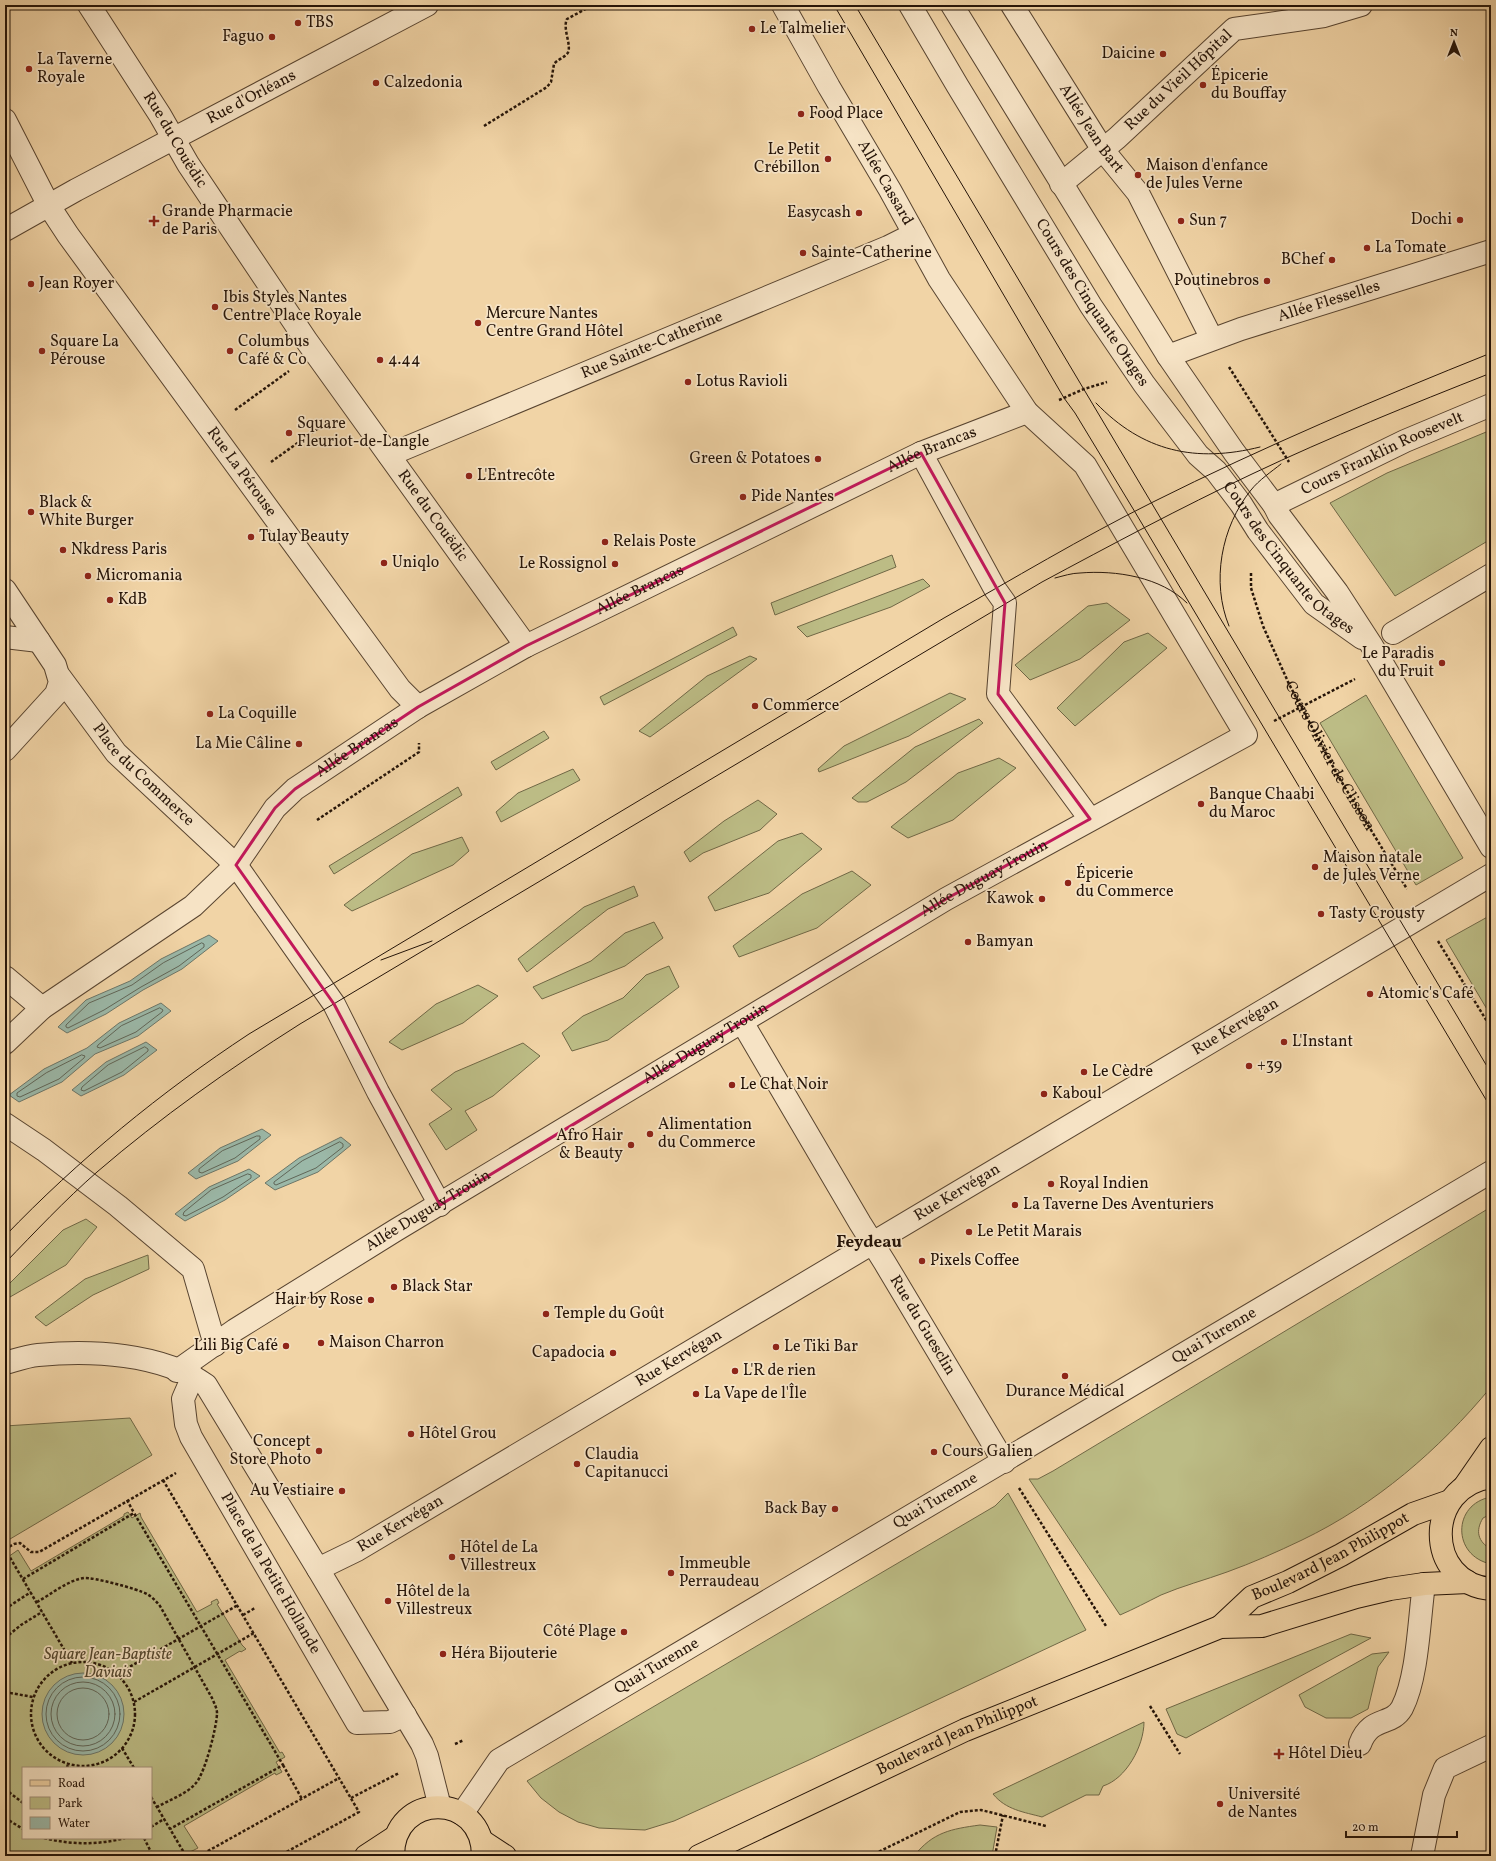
<svg xmlns="http://www.w3.org/2000/svg" width="1496" height="1861" viewBox="0 0 1496 1861" font-family="Vollkorn,serif">
<style>
.green{fill:#bcbc85;stroke:#706846;fill-rule:evenodd}
.water{fill:#9bb8a8;stroke:#6c7668}
.lines{fill:none;stroke-linecap:round;stroke-linejoin:round}
.shore{stroke:#606658;stroke-width:1}
.minor-casing{stroke:#584430;stroke-width:24}
.major-casing{stroke:#251408;stroke-width:24}
.path{stroke:#251408;stroke-width:2.5;stroke-dasharray:3 2;stroke-linecap:butt}
.minor{stroke:#f6e3c5;stroke-width:22}
.major{stroke:#f1d4a6;stroke-width:22}
.tram{stroke:#251408;stroke-width:1}
.marked{fill:none;stroke:#c2185b;stroke-width:3;stroke-linejoin:round}
.poi-dot{fill:#8f2418;stroke:#f6e3c5;stroke-width:1.5}
.labels{text-anchor:middle;dominant-baseline:central;stroke-width:3.5;stroke-linejoin:round;paint-order:stroke}
.poi-label{font-size:16px;fill:#251408;stroke:#f6e3c5;text-anchor:start}
.street-label{font-size:16px;fill:#251408;stroke:#f6e3c5}
.park-label{font-size:16px;font-style:italic;fill:#52462e;stroke:#f6e3c5}
.neighbourhood-label{font-size:17px;font-weight:bold;fill:#251408;stroke:#f6e3c5}
</style>
<rect width="100%" height="100%" fill="#f1d4a6"/>
<filter id="stains"><feTurbulence type="fractalNoise" baseFrequency=".005" numOctaves="4"/><feColorMatrix values="0 0 0 0 .2 0 0 0 0 .09 0 0 0 0 .02 0 0 0 .5 -.17"/></filter>
<radialGradient id="worn" r=".72"><stop offset=".6" stop-color="#630" stop-opacity="0"/><stop offset="1" stop-color="#630" stop-opacity=".3"/></radialGradient>
<g class="green">
<path d="M1491 430V539L1395 596 1330 503 1387 473Z"/>
<path d="M892 555 896 567 775 615 771 603Z"/>
<path d="M923 579 930 586 891 607 807 637 797 627Z"/>
<path d="M1107 603 1130 620 1080 659 1030 680 1015 665 1088 606Z"/>
<path d="M733 627 737 635 604 705 600 697Z"/>
<path d="M1148 633 1167 648 1075 726 1057 708 1124 642Z"/>
<path d="M750 656 757 659 650 737 639 731 707 676Z"/>
<path d="M950 693 966 699 909 736 819 772 818 769 844 746Z"/>
<path d="M1366 695 1463 858 1416 885 1320 723Z"/>
<path d="M979 719 983 723 906 782 867 802H858L852 798 915 747Z"/>
<path d="M544 731 549 738 496 770 491 762Z"/>
<path d="M999 758 1016 768 953 820 908 838 891 827 958 773Z"/>
<path d="M573 769 580 780 501 822 496 812 518 793Z"/>
<path d="M458 787 462 795 334 874 329 866Z"/>
<path d="M758 800 777 814 760 830 703 853 690 862 684 852 724 821Z"/>
<path d="M802 833 822 849 769 893 715 911 708 897 778 841Z"/>
<path d="M462 837 469 851 453 865 352 911 344 905 412 854Z"/>
<path d="M852 871 871 885 817 928 739 957 733 946 802 894Z"/>
<path d="M634 886 638 896 608 909 527 972 518 959 584 907Z"/>
<path d="M1491 915V1016L1446 940Z"/>
<path d="M654 922 663 938 625 966 542 999 533 987 591 961 625 933Z"/>
<path d="M669 966 679 987 608 1040 572 1051 562 1033 583 1016 623 998 646 975Z"/>
<path d="M478 985 498 996 463 1023 402 1050 389 1042 436 1004Z"/>
<path d="M523 1043 540 1056 493 1096 465 1111 477 1130 446 1150 429 1124 452 1109 431 1090 455 1072Z"/>
<path d="M1491 1207V1387C1439 1450 1375 1505 1302 1540 1277 1552 1252 1563 1227 1572 1205 1580 1182 1586 1161 1595 1147 1602 1134 1609 1120 1615L1029 1479H1038L1053 1471Z"/>
<path d="M86 1219 97 1227 66 1265 10 1297 5 1292V1288L63 1230Z"/>
<path d="M148 1255 149 1269 93 1295 46 1326 35 1317 85 1279Z"/>
<path d="M130 1418 152 1455 5 1542V1426Z"/>
<path d="M1008 1493 1086 1630 809 1760 674 1821 645 1830 599 1828 578 1822 559 1812 541 1798 527 1781 995 1506Z"/>
<path d="M1491 1497V1514L1483 1518C1475 1531 1478 1542 1491 1549V1564C1452 1556 1452 1504 1491 1497Z"/>
<path d="M128 1512 132 1518 140 1513 141 1517 197 1612 212 1604 211 1602 217 1599 219 1603 217 1604 242 1645 246 1649 241 1652 240 1651 225 1660 280 1753 282 1752 285 1757 276 1762 282 1772 276 1775 275 1773 184 1826 198 1848 182 1856H5V1559L18 1550 31 1571 124 1516V1514ZM23 1768H151V1838H23Z"/>
<path d="M1351 1634 1371 1638 1186 1738 1177 1734 1166 1709Z"/>
<path d="M1389 1652 1378 1667 1368 1709 1351 1718H1326L1305 1707 1299 1695 1372 1654Z"/>
<path d="M1144 1722C1144 1746 1126 1779 1103 1786L1099 1795H1086L1042 1817C1024 1812 1006 1810 993 1794Z"/>
<path d="M980 1825 997 1827 992 1856H914C933 1832 951 1829 980 1825Z"/>
</g>
<g class="water">
<path d="M209 935 218 941 182 969 143 990 106 1014 67 1033 58 1027 86 1000 130 981 161 959Z"/>
<path d="M161 1003 171 1011 138 1036 95 1054 62 1082 19 1102 9 1095 44 1069 87 1048 119 1023Z"/>
<path d="M146 1042 157 1050 124 1075 81 1096 72 1090 106 1062Z"/>
<path d="M262 1129 271 1135 238 1161 196 1179 188 1173 220 1148Z"/>
<path d="M341 1137 351 1145 318 1172 275 1190 265 1183 299 1158Z"/>
<path d="M249 1169 260 1176 225 1200 185 1221 175 1214 209 1187Z"/>
<circle cx="83" cy="1714" r="41"/>
</g>
<g class="lines">
<g class="shore">
<path d="M202 943 204 944V947L179 966 141 987 104 1010 68 1028 66 1027V1025L89 1003 132 985 163 963Z"/>
<path d="M160 1008 163 1010 162 1012 136 1032 100 1048 97 1047 98 1045 121 1026Z"/>
<path d="M145 1047 148 1049V1051L122 1072 84 1091 81 1090 82 1087 108 1065Z"/>
<path d="M82 1055 85 1056 84 1058 59 1079 20 1097 17 1096V1093L46 1073Z"/>
<path d="M257 1136H260V1139L235 1158 202 1173 199 1172V1169L222 1151Z"/>
<path d="M340 1142 343 1144V1147L316 1168 276 1185 274 1184V1182L302 1161Z"/>
<path d="M248 1174 251 1175V1178L223 1197 186 1216 183 1215 184 1212 211 1190Z"/>
<circle cx="83" cy="1714" r="37"/>
<circle cx="83" cy="1714" r="32"/>
<circle cx="83" cy="1714" r="26"/>
</g>
<defs>
<g id="minor">
<path id="s2" d="M89 5 160 115 188 164 306 340 526 646"/>
<path id="s3" d="M910 5 957 85 1091 306 1144 384 1198 455 1216 471 1241 504 1258 531 1314 604 1362 638"/>
<path d="M952 5 1168 356 1234 452 1274 505 1279 515 1337 592 1372 646 1491 847"/>
<path id="s4" d="M1012 5 1103 150 1138 193 1212 339"/>
<path id="s5" d="M5 120 49 206 68 235 400 689 418 707"/>
<path id="s6" d="M1061 184 1117 138 1234 29 1324 16 1361 5"/>
<path id="s7" d="M5 230 76 190 427 5"/>
<path id="s8" d="M1168 356 1241 329 1491 251"/>
<path d="M921 453 995 589 1005 603 998 694 1090 819"/>
<path id="s9" d="M389 455 888 247 914 234"/>
<path id="s10" d="M1274 505 1405 441 1491 405"/>
<path d="M5 590 55 665 60 682 56 694 5 750"/>
<path d="M1393 633 1491 575"/>
<path d="M5 637 39 641"/>
<path id="s11" d="M60 677 116 753 236 865 334 1004 378 1092 440 1205"/>
<path d="M5 977 42 1008"/>
<path id="s12" d="M742 1022 860 1223 885 1263 1004 1462"/>
<path id="s13" d="M5 1043 42 1008 193 906 236 865 275 808 295 789 418 707 526 646 921 453 1027 412"/>
<path d="M5 1124 44 1150 118 1206 193 1269 215 1345"/>
<path d="M5 1363C16 1360 27 1356 38 1355 91 1350 161 1353 206 1385L318 1569 422 1744 427 1756 440 1807"/>
<path id="s14" d="M177 1371 235 1330 396 1230 946 899 1246 735 1085 465 1027 412 939 279 890 190 829 87 783 5"/>
<path id="s15" d="M193 1376 183 1399 186 1424 191 1437 357 1723 390 1722 405 1715"/>
<path id="s16" d="M318 1569 357 1550 1491 875"/>
<path d="M1360 1744C1371 1715 1391 1727 1402 1708 1418 1677 1419 1619 1424 1584"/>
<path id="s17" d="M462 1814 499 1760 1491 1172"/>
<path d="M1422 1856 1434 1795 1445 1768 1491 1746"/>
</g>
<g id="major">
<path d="M1491 1477C1424 1486 1424 1583 1491 1589"/>
<path d="M1464 1487 1491 1448"/>
<path id="s18" d="M1220 1627 1252 1597 1288 1582 1341 1555 1413 1514 1450 1501"/>
<path d="M482 1841 505 1856"/>
<path d="M366 1856 395 1837"/>
<path d="M393 1856C393 1791 483 1791 483 1856"/>
<path id="s19" d="M699 1856 965 1730 1220 1627 1262 1626 1356 1597 1390 1589 1424 1584 1468 1582"/>
</g>
</defs>
<use href="#minor" class="minor-casing"/>
<use href="#major" class="major-casing"/>
<g class="path">
<path d="M484 126 547 87 551 82 554 64C557 60 563 58 567 54 573 47 562 29 567 19L593 5"/>
<path d="M1229 367 1289 462"/>
<path d="M1059 400 1084 389 1107 382"/>
<path d="M235 410 289 371"/>
<path d="M271 462 327 422"/>
<path id="s1" d="M1251 573V588L1263 626 1289 684 1338 776 1407 889"/>
<path d="M1274 721 1355 679"/>
<path d="M317 820 419 752V743"/>
<path d="M1438 941 1491 1028"/>
<path d="M163 1480 359 1812 279 1856"/>
<path d="M1019 1488 1106 1626"/>
<path d="M127 1500 134 1513"/>
<path d="M5 1549 14 1544 20 1543 31 1552H39L176 1473"/>
<path d="M5 1549 72 1663"/>
<path d="M23 1579 134 1513 283 1765 170 1829"/>
<path d="M37 1602C50 1595 68 1580 84 1578 93 1577 138 1589 147 1594 152 1597 156 1601 160 1606L212 1698C214 1703 217 1708 217 1713 217 1726 205 1773 196 1783 187 1794 169 1800 157 1807"/>
<path d="M5 1609 31 1592"/>
<path d="M243 1615 255 1608"/>
<path d="M5 1638 21 1625 42 1612"/>
<circle cx="83" cy="1714" r="52"/>
<path d="M117 1674 238 1605"/>
<path d="M5 1692 33 1697"/>
<path d="M134 1702 254 1633"/>
<path d="M1150 1706 1180 1754"/>
<path d="M455 1744 464 1740"/>
<path d="M122 1748 134 1768"/>
<path d="M283 1765 302 1799"/>
<path d="M67 1768 68 1764"/>
<path d="M5 1789 23 1803"/>
<path d="M151 1797 186 1856"/>
<path d="M351 1798 399 1773"/>
<path d="M5 1818 23 1829"/>
<path d="M151 1827 164 1819"/>
<path d="M44 1838C72 1845 98 1845 125 1838"/>
<path d="M144 1838 153 1856"/>
<path d="M199 1856 339 1778"/>
<path d="M870 1856 960 1812 981 1810 1046 1826"/>
<path d="M995 1856 1003 1815"/>
</g>
<use href="#minor" class="minor"/>
<use href="#major" class="major"/>
<g class="tram">
<path d="M834 5 1064 398 1075 413 1135 512 1491 1108"/>
<path d="M855 5 1491 1073"/>
<path d="M1096 403C1143 452 1196 463 1260 447"/>
<path d="M1055 578C1063 576 1072 573 1080 573 1116 570 1161 577 1187 603"/>
<path d="M1229 626C1211 582 1221 527 1251 490 1259 480 1271 472 1281 464"/>
<path d="M381 960 432 941"/>
<path d="M5 1236C78 1160 161 1092 249 1034L944 618C1013 579 1081 538 1153 502 1263 447 1376 399 1491 353"/>
<path d="M5 1263C35 1232 65 1200 97 1172 161 1117 229 1069 300 1024L1042 582C1111 545 1180 508 1252 474 1330 437 1410 405 1491 373"/>
</g>
</g>
<path class="marked" d="M921 453 1005 603 998 694 1090 819 946 899 440 1205 334 1004 236 865 275 808 295 789 418 707 526 646Z"/>
<g class="poi-dot">
<circle cx="298" cy="23" r="4"/>
<circle cx="752" cy="29" r="4"/>
<circle cx="272" cy="37" r="4"/>
<circle cx="1163" cy="54" r="4"/>
<circle cx="29" cy="69" r="4"/>
<circle cx="376" cy="83" r="4"/>
<circle cx="1203" cy="85" r="4"/>
<circle cx="801" cy="114" r="4"/>
<circle cx="828" cy="159" r="4"/>
<circle cx="1138" cy="175" r="4"/>
<circle cx="859" cy="213" r="4"/>
<circle cx="1460" cy="220" r="4"/>
<path d="M152 215h4v4h4v4h-4v4h-4v-4h-4v-4h4z"/>
<circle cx="1181" cy="221" r="4"/>
<circle cx="1367" cy="248" r="4"/>
<circle cx="803" cy="253" r="4"/>
<circle cx="1332" cy="260" r="4"/>
<circle cx="1267" cy="281" r="4"/>
<circle cx="31" cy="284" r="4"/>
<circle cx="215" cy="307" r="4"/>
<circle cx="478" cy="323" r="4"/>
<circle cx="42" cy="351" r="4"/>
<circle cx="230" cy="351" r="4"/>
<circle cx="380" cy="360" r="4"/>
<circle cx="688" cy="382" r="4"/>
<circle cx="289" cy="433" r="4"/>
<circle cx="818" cy="459" r="4"/>
<circle cx="469" cy="476" r="4"/>
<circle cx="743" cy="497" r="4"/>
<circle cx="31" cy="512" r="4"/>
<circle cx="251" cy="537" r="4"/>
<circle cx="605" cy="542" r="4"/>
<circle cx="63" cy="550" r="4"/>
<circle cx="384" cy="563" r="4"/>
<circle cx="615" cy="564" r="4"/>
<circle cx="88" cy="576" r="4"/>
<circle cx="110" cy="600" r="4"/>
<circle cx="1442" cy="663" r="4"/>
<circle cx="755" cy="706" r="4"/>
<circle cx="210" cy="714" r="4"/>
<circle cx="299" cy="744" r="4"/>
<circle cx="1201" cy="804" r="4"/>
<circle cx="1315" cy="867" r="4"/>
<circle cx="1068" cy="883" r="4"/>
<circle cx="1042" cy="899" r="4"/>
<circle cx="1321" cy="914" r="4"/>
<circle cx="968" cy="942" r="4"/>
<circle cx="1370" cy="994" r="4"/>
<circle cx="1284" cy="1042" r="4"/>
<circle cx="1249" cy="1066" r="4"/>
<circle cx="1084" cy="1072" r="4"/>
<circle cx="732" cy="1085" r="4"/>
<circle cx="1044" cy="1094" r="4"/>
<circle cx="650" cy="1134" r="4"/>
<circle cx="631" cy="1145" r="4"/>
<circle cx="1051" cy="1184" r="4"/>
<circle cx="1015" cy="1205" r="4"/>
<circle cx="969" cy="1232" r="4"/>
<circle cx="922" cy="1261" r="4"/>
<circle cx="394" cy="1287" r="4"/>
<circle cx="371" cy="1300" r="4"/>
<circle cx="546" cy="1314" r="4"/>
<circle cx="321" cy="1343" r="4"/>
<circle cx="286" cy="1346" r="4"/>
<circle cx="776" cy="1347" r="4"/>
<circle cx="613" cy="1353" r="4"/>
<circle cx="735" cy="1371" r="4"/>
<circle cx="1065" cy="1376" r="4"/>
<circle cx="696" cy="1394" r="4"/>
<circle cx="411" cy="1434" r="4"/>
<circle cx="319" cy="1451" r="4"/>
<circle cx="934" cy="1452" r="4"/>
<circle cx="577" cy="1464" r="4"/>
<circle cx="342" cy="1491" r="4"/>
<circle cx="835" cy="1509" r="4"/>
<circle cx="452" cy="1557" r="4"/>
<circle cx="671" cy="1573" r="4"/>
<circle cx="388" cy="1601" r="4"/>
<circle cx="624" cy="1632" r="4"/>
<circle cx="443" cy="1654" r="4"/>
<path d="M1277 1748h4v4h4v4h-4v4h-4v-4h-4v-4h4z"/>
<circle cx="1220" cy="1804" r="4"/>
</g>
<g class="labels">
<g class="poi-label">
<text x="306" y="23">TBS</text>
<text x="760" y="29">Le Talmelier</text>
<text x="264" y="37" text-anchor="end">Faguo</text>
<text x="1155" y="54" text-anchor="end">Daicine</text>
<text x="37" y="60">La Taverne<tspan x="37" dy="18">Royale</tspan></text>
<text x="1211" y="76">Épicerie<tspan x="1211" dy="18">du Bouffay</tspan></text>
<text x="384" y="83">Calzedonia</text>
<text x="809" y="114">Food Place</text>
<text x="820" y="150" text-anchor="end">Le Petit<tspan x="820" dy="18">Crébillon</tspan></text>
<text x="1146" y="166">Maison d'enfance<tspan x="1146" dy="18">de Jules Verne</tspan></text>
<text x="162" y="212">Grande Pharmacie<tspan x="162" dy="18">de Paris</tspan></text>
<text x="851" y="213" text-anchor="end">Easycash</text>
<text x="1452" y="220" text-anchor="end">Dochi</text>
<text x="1189" y="221">Sun 7</text>
<text x="1375" y="248">La Tomate</text>
<text x="811" y="253">Sainte-Catherine</text>
<text x="1324" y="260" text-anchor="end">BChef</text>
<text x="1259" y="281" text-anchor="end">Poutinebros</text>
<text x="39" y="284">Jean Royer</text>
<text x="223" y="298">Ibis Styles Nantes<tspan x="223" dy="18">Centre Place Royale</tspan></text>
<text x="486" y="314">Mercure Nantes<tspan x="486" dy="18">Centre Grand Hôtel</tspan></text>
<text x="50" y="342">Square La<tspan x="50" dy="18">Pérouse</tspan></text>
<text x="238" y="342">Columbus<tspan x="238" dy="18">Café &amp; Co</tspan></text>
<text x="388" y="360">4.44</text>
<text x="696" y="382">Lotus Ravioli</text>
<text x="297" y="424">Square<tspan x="297" dy="18">Fleuriot-de-Langle</tspan></text>
<text x="810" y="459" text-anchor="end">Green &amp; Potatoes</text>
<text x="477" y="476">L'Entrecôte</text>
<text x="751" y="497">Pide Nantes</text>
<text x="39" y="503">Black &amp;<tspan x="39" dy="18">White Burger</tspan></text>
<text x="259" y="537">Tulay Beauty</text>
<text x="613" y="542">Relais Poste</text>
<text x="71" y="550">Nkdress Paris</text>
<text x="392" y="563">Uniqlo</text>
<text x="607" y="564" text-anchor="end">Le Rossignol</text>
<text x="96" y="576">Micromania</text>
<text x="118" y="600">KdB</text>
<text x="1434" y="654" text-anchor="end">Le Paradis<tspan x="1434" dy="18">du Fruit</tspan></text>
<text x="763" y="706">Commerce</text>
<text x="218" y="714">La Coquille</text>
<text x="291" y="744" text-anchor="end">La Mie Câline</text>
<text x="1209" y="795">Banque Chaabi<tspan x="1209" dy="18">du Maroc</tspan></text>
<text x="1323" y="858">Maison natale<tspan x="1323" dy="18">de Jules Verne</tspan></text>
<text x="1076" y="874">Épicerie<tspan x="1076" dy="18">du Commerce</tspan></text>
<text x="1034" y="899" text-anchor="end">Kawok</text>
<text x="1329" y="914">Tasty Crousty</text>
<text x="976" y="942">Bamyan</text>
<text x="1378" y="994">Atomic's Café</text>
<text x="1292" y="1042">L'Instant</text>
<text x="1257" y="1066">+39</text>
<text x="1092" y="1072">Le Cèdre</text>
<text x="740" y="1085">Le Chat Noir</text>
<text x="1052" y="1094">Kaboul</text>
<text x="658" y="1125">Alimentation<tspan x="658" dy="18">du Commerce</tspan></text>
<text x="623" y="1136" text-anchor="end">Afro Hair<tspan x="623" dy="18">&amp; Beauty</tspan></text>
<text x="1059" y="1184">Royal Indien</text>
<text x="1023" y="1205">La Taverne Des Aventuriers</text>
<text x="977" y="1232">Le Petit Marais</text>
<text x="930" y="1261">Pixels Coffee</text>
<text x="402" y="1287">Black Star</text>
<text x="363" y="1300" text-anchor="end">Hair by Rose</text>
<text x="554" y="1314">Temple du Goût</text>
<text x="329" y="1343">Maison Charron</text>
<text x="278" y="1346" text-anchor="end">Lili Big Café</text>
<text x="784" y="1347">Le Tiki Bar</text>
<text x="605" y="1353" text-anchor="end">Capadocia</text>
<text x="743" y="1371">L'R de rien</text>
<text x="1065" y="1392" text-anchor="middle">Durance Médical</text>
<text x="704" y="1394">La Vape de l'Île</text>
<text x="419" y="1434">Hôtel Grou</text>
<text x="311" y="1442" text-anchor="end">Concept<tspan x="311" dy="18">Store Photo</tspan></text>
<text x="942" y="1452">Cours Galien</text>
<text x="585" y="1455">Claudia<tspan x="585" dy="18">Capitanucci</tspan></text>
<text x="334" y="1491" text-anchor="end">Au Vestiaire</text>
<text x="827" y="1509" text-anchor="end">Back Bay</text>
<text x="460" y="1548">Hôtel de La<tspan x="460" dy="18">Villestreux</tspan></text>
<text x="679" y="1564">Immeuble<tspan x="679" dy="18">Perraudeau</tspan></text>
<text x="396" y="1592">Hôtel de la<tspan x="396" dy="18">Villestreux</tspan></text>
<text x="616" y="1632" text-anchor="end">Côté Plage</text>
<text x="451" y="1654">Héra Bijouterie</text>
<text x="1288" y="1754">Hôtel Dieu</text>
<text x="1228" y="1795">Université<tspan x="1228" dy="18">de Nantes</tspan></text>
</g>
<g class="street-label">
<text stroke="none"><textPath href="#s6" startOffset="157">Rue du Vieil Hôpital</textPath></text>
<text stroke="none"><textPath href="#s7" startOffset="280">Rue d'Orléans</textPath></text>
<text stroke="none"><textPath href="#s4" startOffset="147">Allée Jean Bart</textPath></text>
<text stroke="none"><textPath href="#s2" startOffset="160">Rue du Couëdic</textPath></text>
<text transform="translate(885 183) rotate(60)">Allée Cassard</text>
<text stroke="none"><textPath href="#s8" startOffset="170">Allée Flesselles</textPath></text>
<text stroke="none"><textPath href="#s3" startOffset="349">Cours des Cinquante Otages</textPath></text>
<text stroke="none"><textPath href="#s9" startOffset="285">Rue Sainte-Catherine</textPath></text>
<text stroke="none"><textPath href="#s13" startOffset="1112">Allée Brancas</textPath></text>
<text stroke="none"><textPath href="#s10" startOffset="120">Cours Franklin Roosevelt</textPath></text>
<text stroke="none"><textPath href="#s5" startOffset="425">Rue La Pérouse</textPath></text>
<text stroke="none"><textPath href="#s2" startOffset="616">Rue du Couëdic</textPath></text>
<text stroke="none"><textPath href="#s3" startOffset="673">Cours des Cinquante Otages</textPath></text>
<text stroke="none"><textPath href="#s13" startOffset="788">Allée Brancas</textPath></text>
<text stroke="none"><textPath href="#s13" startOffset="464">Allée Brancas</textPath></text>
<text stroke="none"><textPath href="#s1" startOffset="201">Cours Olivier de Clisson</textPath></text>
<text stroke="none"><textPath href="#s11" startOffset="129">Place du Commerce</textPath></text>
<text stroke="none"><textPath href="#s14" startOffset="946">Allée Duguay Trouin</textPath></text>
<text stroke="none"><textPath href="#s16" startOffset="1066">Rue Kervégan</textPath></text>
<text stroke="none"><textPath href="#s14" startOffset="622">Allée Duguay Trouin</textPath></text>
<text stroke="none"><textPath href="#s16" startOffset="742">Rue Kervégan</textPath></text>
<text stroke="none"><textPath href="#s14" startOffset="298">Allée Duguay Trouin</textPath></text>
<text stroke="none"><textPath href="#s12" startOffset="353">Rue du Guesclin</textPath></text>
<text stroke="none"><textPath href="#s17" startOffset="897">Quai Turenne</textPath></text>
<text stroke="none"><textPath href="#s16" startOffset="418">Rue Kervégan</textPath></text>
<text stroke="none"><textPath href="#s17" startOffset="573">Quai Turenne</textPath></text>
<text stroke="none"><textPath href="#s16" startOffset="94">Rue Kervégan</textPath></text>
<text stroke="none"><textPath href="#s18" startOffset="132">Boulevard Jean Philippot</textPath></text>
<text stroke="none"><textPath href="#s15" startOffset="222">Place de la Petite Hollande</textPath></text>
<text stroke="none"><textPath href="#s17" startOffset="249">Quai Turenne</textPath></text>
<text stroke="none"><textPath href="#s19" startOffset="285">Boulevard Jean Philippot</textPath></text>
</g>
<g class="park-label">
<text x="108" y="1655">Square Jean-Baptiste<tspan x="108" dy="18">Daviais</tspan></text>
</g>
<g class="neighbourhood-label">
<text x="869" y="1242">Feydeau</text>
</g>
</g>
<rect width="1496" height="1861" fill="none" stroke="#f1d4a6" stroke-width="20"/>
<rect x="6" y="6" width="1484" height="1849" fill="none" stroke="#251408" stroke-width="2"/>
<rect x="10" y="10" width="1476" height="1841" fill="none" stroke="#251408"/>
<rect x="22" y="1767" width="130" height="72" fill="#f6e3c5" stroke="#a29079"/>
<rect x="30" y="1780" width="20" height="6" fill="#f1d4a6" stroke="#a29079"/>
<text x="58" y="1787" font-size="12" fill="#251408">Road</text>
<rect x="30" y="1797" width="20" height="12" fill="#bcbc85" stroke="#a29079"/>
<text x="58" y="1807" font-size="12" fill="#251408">Park</text>
<rect x="30" y="1817" width="20" height="12" fill="#9bb8a8" stroke="#a29079"/>
<text x="58" y="1827" font-size="12" fill="#251408">Water</text>
<g transform="translate(1454 42)" stroke="#f6e3c5" stroke-width="3" paint-order="stroke">
<path d="M0-3L7 15L0 10L-7 15Z" fill="#251408"/>
<text y="-6" font-size="11" font-weight="bold" text-anchor="middle" fill="#251408">N</text>
</g>
<path d="M1346 1831v6h111v-6" fill="none" stroke="#251408" stroke-width="2"/>
<text x="1352" y="1831" font-size="12" fill="#251408" stroke="#f6e3c5" stroke-width="3" paint-order="stroke">20 m</text>
<rect width="100%" height="100%" filter="url(#stains)"/>
<rect width="100%" height="100%" fill="url(#worn)"/>
</svg>
